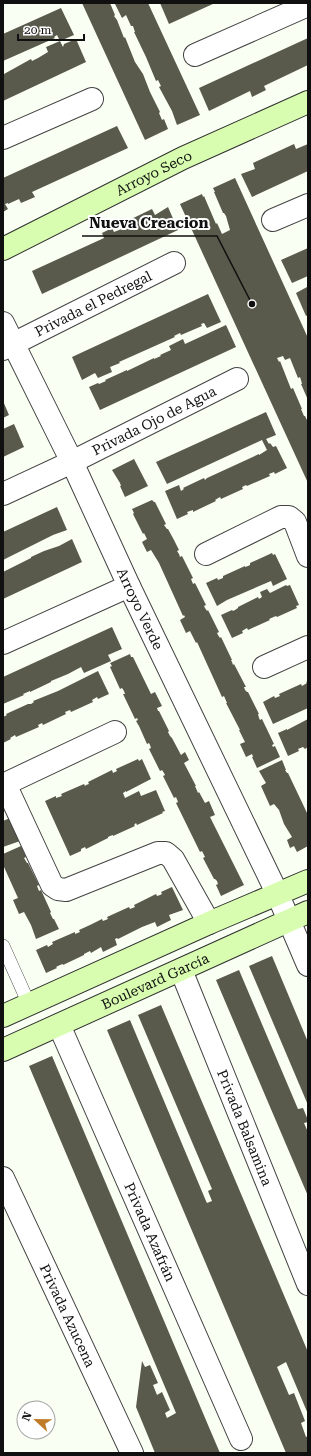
<svg xmlns="http://www.w3.org/2000/svg" width="311" height="1456" viewBox="0 0 311 1456" font-family="'Roboto Serif',serif">
<style>
.building{fill:#59594c}
.lines{fill:none;stroke-linecap:round;stroke-linejoin:round}
.lane-casing{stroke:#434343;stroke-width:14}
.street-casing{stroke:#434343;stroke-width:24}
.secondary-casing{stroke:#323232;stroke-width:24}
.lane{stroke:#fff;stroke-width:13}
.street{stroke:#fff;stroke-width:22}
.secondary{stroke:#d8fdb0;stroke-width:22}
.labels{text-anchor:middle;dominant-baseline:central;stroke-width:4;stroke-linejoin:round;paint-order:stroke}
.street-label{font-size:14px;fill:#101010;stroke:#fff}
.leader{fill:none;stroke:#101010;stroke-width:1.5}
.callout-dot{fill:#101010;stroke:#fff;stroke-width:1.5}
.callout-label{font-size:15px;text-anchor:middle;font-weight:bold;fill:#101010;stroke:#fff;stroke-width:4;stroke-linejoin:round;paint-order:stroke}
</style>
<rect width="100%" height="100%" fill="#fafff3"/>
<g class="building">
<path d="M82 3H110L115 15 114 16 117 20 124 38 125 37 135 62 143 74 150 92 160 112 159 113 162 120 164 119 168 129 145 140Z"/>
<path d="M117 3H148L200 115 177 125 172 111 159 87 161 86 158 80 156 81 146 57 134 32H135L133 26H131L126 15 122 18 115 4Z"/>
<path d="M160 3H215L169 24Z"/>
<path d="M61 8 74 35 60 41 63 47 64 44 76 39 86 62 3 101V71L4 74 31 59 32 61 38 58 48 52 46 47 60 41 57 35 54 37 55 38 3 61V34Z"/>
<path d="M308 38V65L264 86 266 90 252 97 250 91 209 111 199 88Z"/>
<path d="M117 126 128 148 32 192 35 197 21 203 19 199 8 204V203L5 204 8 209 3 212V178Z"/>
<path d="M294 144 296 149 308 144V171L252 197 241 174 255 169 253 163Z"/>
<path d="M235 178 308 338V400L301 384H302L301 380 300 377 298 378 290 358 285 360 283 356 277 358 279 362 280 361 291 389 293 388 302 409H301L304 416H305L308 422V483L180 204 202 194 203 197 204 196 216 224 217 223 222 234 230 230 226 216 224 213H223L214 192H215L213 188Z"/>
<path d="M168 207 178 230 42 294 32 271 104 238 102 233 112 228 114 232 124 228 125 229 128 228 125 222 152 209 155 215Z"/>
<path d="M308 248V276L292 283 281 260Z"/>
<path d="M307 287 308 289V315L306 316 296 293Z"/>
<path d="M208 294 221 322 207 328 204 323 201 324 202 326 181 335 180 333 174 336 175 337 119 362 120 363 110 367 112 372 98 378 95 373 82 380 72 357Z"/>
<path d="M226 325 236 347 100 410 89 387 98 383 99 384 106 381 105 380 127 370V371L154 358V359L161 356 160 355 171 350 169 346 183 339 185 344Z"/>
<path d="M3 401 9 415 3 418Z"/>
<path d="M266 412 276 435 266 439 269 444 270 443 273 447 276 446 287 468 275 474 274 472 269 474 270 476 247 486 246 485 242 487 243 489 221 499 220 497 215 500 216 501 193 512V510L187 512 188 514 177 519 165 491 179 485 181 491 184 489 183 488 204 478 205 480 207 478 259 454V455L267 450 262 440 167 484 156 462Z"/>
<path d="M14 424 24 447 3 457V429Z"/>
<path d="M134 459 148 486 125 497 120 486H121L120 483 112 470Z"/>
<path d="M152 500 154 502H155L166 524 164 525 167 529H168L174 540 179 550 177 551 179 554 180 557 182 556 193 578 191 579 193 584 195 583 206 605 204 606 205 608 207 611 208 610 219 632 217 633 218 635 220 638 221 637 232 660H231L232 662 233 665 234 664 246 687H244L245 690 247 692H248L259 714H258L259 718 260 720 262 719 274 744 272 745 273 747 275 746 280 757 257 768 252 757H253L252 754 246 757 240 744 245 742 239 730H240L226 703H227L224 696 222 697 197 642 196 643 190 631 186 633 180 620 185 617 184 615 183 616 159 563 151 550 147 552 142 542 147 539 144 533 143 534 133 514 134 513 132 509Z"/>
<path d="M57 507 67 530 53 535 3 560V532Z"/>
<path d="M72 539 82 562 3 599V572L31 558V557L44 551 59 546Z"/>
<path d="M272 553 273 555 275 554 287 579 273 586 271 581 227 600 217 606 206 583 217 578 218 580 223 578V576L245 566V567L248 566 250 565V563Z"/>
<path d="M286 585 287 586 290 585 299 605 296 606 297 608 277 617 276 616 269 619 270 620 248 630 247 628 242 631 243 633 232 638 221 615 232 610 233 611 235 610 238 608V607L258 597 259 599 262 597 260 592 267 589 270 593Z"/>
<path d="M112 627 122 649 108 655 111 661 84 673 81 667 68 674 51 681V682L30 692V691L23 694 24 695 3 704V677Z"/>
<path d="M130 654 131 657H133L151 694 155 692 162 706 157 708 158 711H159L169 731 168 732 170 736 172 738 181 755 185 752 189 760 184 763 196 786H195L198 793 199 792 205 803 209 801 215 815 210 817 244 885 221 896 216 885 218 884 217 881 215 879H214L203 858 205 857 202 851 200 852 176 803 178 802 176 797 174 798 163 776 165 775 164 773 162 770 160 771 149 749 151 748 150 745 149 743 147 744 139 726 136 721 138 720 137 718 135 719 123 694H125L124 691 122 688 120 689 110 667 112 666 110 663Z"/>
<path d="M98 671 109 694 98 699 97 697 92 700 93 702 71 712 70 710 65 712 66 714 43 725 42 723 38 725 39 727 16 737 15 735 10 738 11 739 3 743V717L7 715 6 714 28 704H31L34 702 33 701 58 691Z"/>
<path d="M308 681V708L273 724 263 702 274 696 275 698 280 696 279 694 301 684 302 686 307 683 306 682Z"/>
<path d="M308 719V747L305 749 303 747 298 749 299 751 288 756 278 733 287 729V730Z"/>
<path d="M138 759 139 761 142 759 151 779 126 792V791L123 793 125 798 139 791 141 796 156 790 165 811 162 812 163 813 137 825 136 823 134 825 135 826 113 836V835L110 836 108 837V838L86 849 85 847 81 849V851L70 856 45 801 56 796V798L62 796 61 794 84 784 85 786 86 785 89 784 88 782 112 770 113 773 117 771 116 769Z"/>
<path d="M282 760 286 770H285L287 773H288L308 815V846L297 852 294 846 290 848 287 840 292 837 284 824 279 810 274 804 270 806 261 786 266 783 259 771Z"/>
<path d="M10 818 20 841 3 847V821Z"/>
<path d="M21 846 26 857 24 858 27 863H28L39 885 37 886 39 891 41 890 51 912 50 913 53 919H54L59 929 36 939 31 925 24 912 19 914 13 900 18 898 4 867H3V854Z"/>
<path d="M172 887 183 910 169 915 171 920 157 927 155 922 142 927 118 939 117 938 115 939 117 945 103 952 101 947 91 953 90 951 84 954V955L63 965V964L60 965 56 967 57 968 46 973 36 950 47 945 48 947 53 944 52 942 75 932V934L80 932 79 930 90 925 102 919 103 921 108 919 107 917 129 907 130 909 135 907 134 905 156 894 157 896 160 895 162 894 161 892Z"/>
<path d="M272 956 308 1042V1105L249 966Z"/>
<path d="M239 970 298 1109 303 1108 308 1120V1122L304 1123 308 1132V1196L216 980Z"/>
<path d="M161 1005 308 1352V1414L286 1362 277 1367 289 1395 294 1393 305 1421 301 1423 306 1437 308 1436V1453H286L107 1030 130 1020 206 1201 207 1203 212 1201 208 1191 212 1189 138 1015Z"/>
<path d="M52 1056 211 1432 220 1453H155L136 1407 142 1361 145 1367 150 1365 158 1383 153 1385 157 1395 162 1392 170 1410 165 1413 167 1418 176 1413 29 1066Z"/>
</g>
<g class="lines">
<defs>
<path id="lane" d="M3 946 29 1004"/>
<g id="street">
<path d="M195 55 308 5"/>
<path d="M3 138 92 99"/>
<path d="M273 220 308 205"/>
<path id="s1" d="M3 323 72 462 129 586 278 895 308 965"/>
<path id="s2" d="M3 349 174 263"/>
<path id="s3" d="M3 494 72 462 237 379"/>
<path d="M206 554 281 517H289L295 522 308 556"/>
<path d="M3 643 129 586"/>
<path d="M264 667 308 647"/>
<path d="M5 784 52 885 58 889 66 890 158 853H166L173 859 209 923"/>
<path d="M3 785 115 732"/>
<path id="s4" d="M181 970 308 1284"/>
<path id="s5" d="M59 1025 241 1439"/>
<path id="s6" d="M3 1178 132 1453"/>
</g>
<g id="secondary">
<path id="s7" d="M3 249 183 158 308 102"/>
<path d="M3 1016 209 923 308 881"/>
<path id="s8" d="M3 1050 308 912"/>
</g>
</defs>
<use href="#lane" class="lane-casing"/>
<use href="#street" class="street-casing"/>
<use href="#secondary" class="secondary-casing"/>
<use href="#lane" class="lane"/>
<use href="#street" class="street"/>
<use href="#secondary" class="secondary"/>
</g>
<g class="labels">
<g class="street-label">
<text stroke="none"><textPath href="#s7" startOffset="169">Arroyo Seco</textPath></text>
<text stroke="none"><textPath href="#s2" startOffset="101">Privada el Pedregal</textPath></text>
<text stroke="none"><textPath href="#s3" startOffset="168">Privada Ojo de Agua</textPath></text>
<text stroke="none"><textPath href="#s1" startOffset="317">Arroyo Verde</textPath></text>
<text stroke="none"><textPath href="#s8" startOffset="167">Boulevard García</textPath></text>
<text stroke="none"><textPath href="#s4" startOffset="170">Privada Balsamina</textPath></text>
<text stroke="none"><textPath href="#s5" startOffset="226">Privada Azafrán</textPath></text>
<text stroke="none"><textPath href="#s6" startOffset="152">Privada Azucena</textPath></text>
</g>
</g>
<path class="leader" d="M252 304L217 236H82"/>
<circle class="callout-dot" cx="252" cy="304" r="4"/>
<g class="callout-label">
<text x="149" y="228">Nueva Creacion</text>
</g>
<rect width="311" height="1456" fill="none" stroke="#101010" stroke-width="8"/>
<g transform="translate(36 1420) rotate(292)"><circle r="19" fill="#ffffff" stroke="#9f9f9f"/>
<path d="M0-3L7 15L0 10L-7 15Z" fill="#c07b29"/>
<text y="-6" font-size="11" font-weight="bold" text-anchor="middle" fill="#101010">N</text>
</g>
<path d="M18 34v6h66v-6" fill="none" stroke="#101010" stroke-width="2"/>
<text x="24" y="34" font-size="12" fill="#101010" stroke="#ffffff" stroke-width="3" paint-order="stroke">20 m</text>
</svg>
